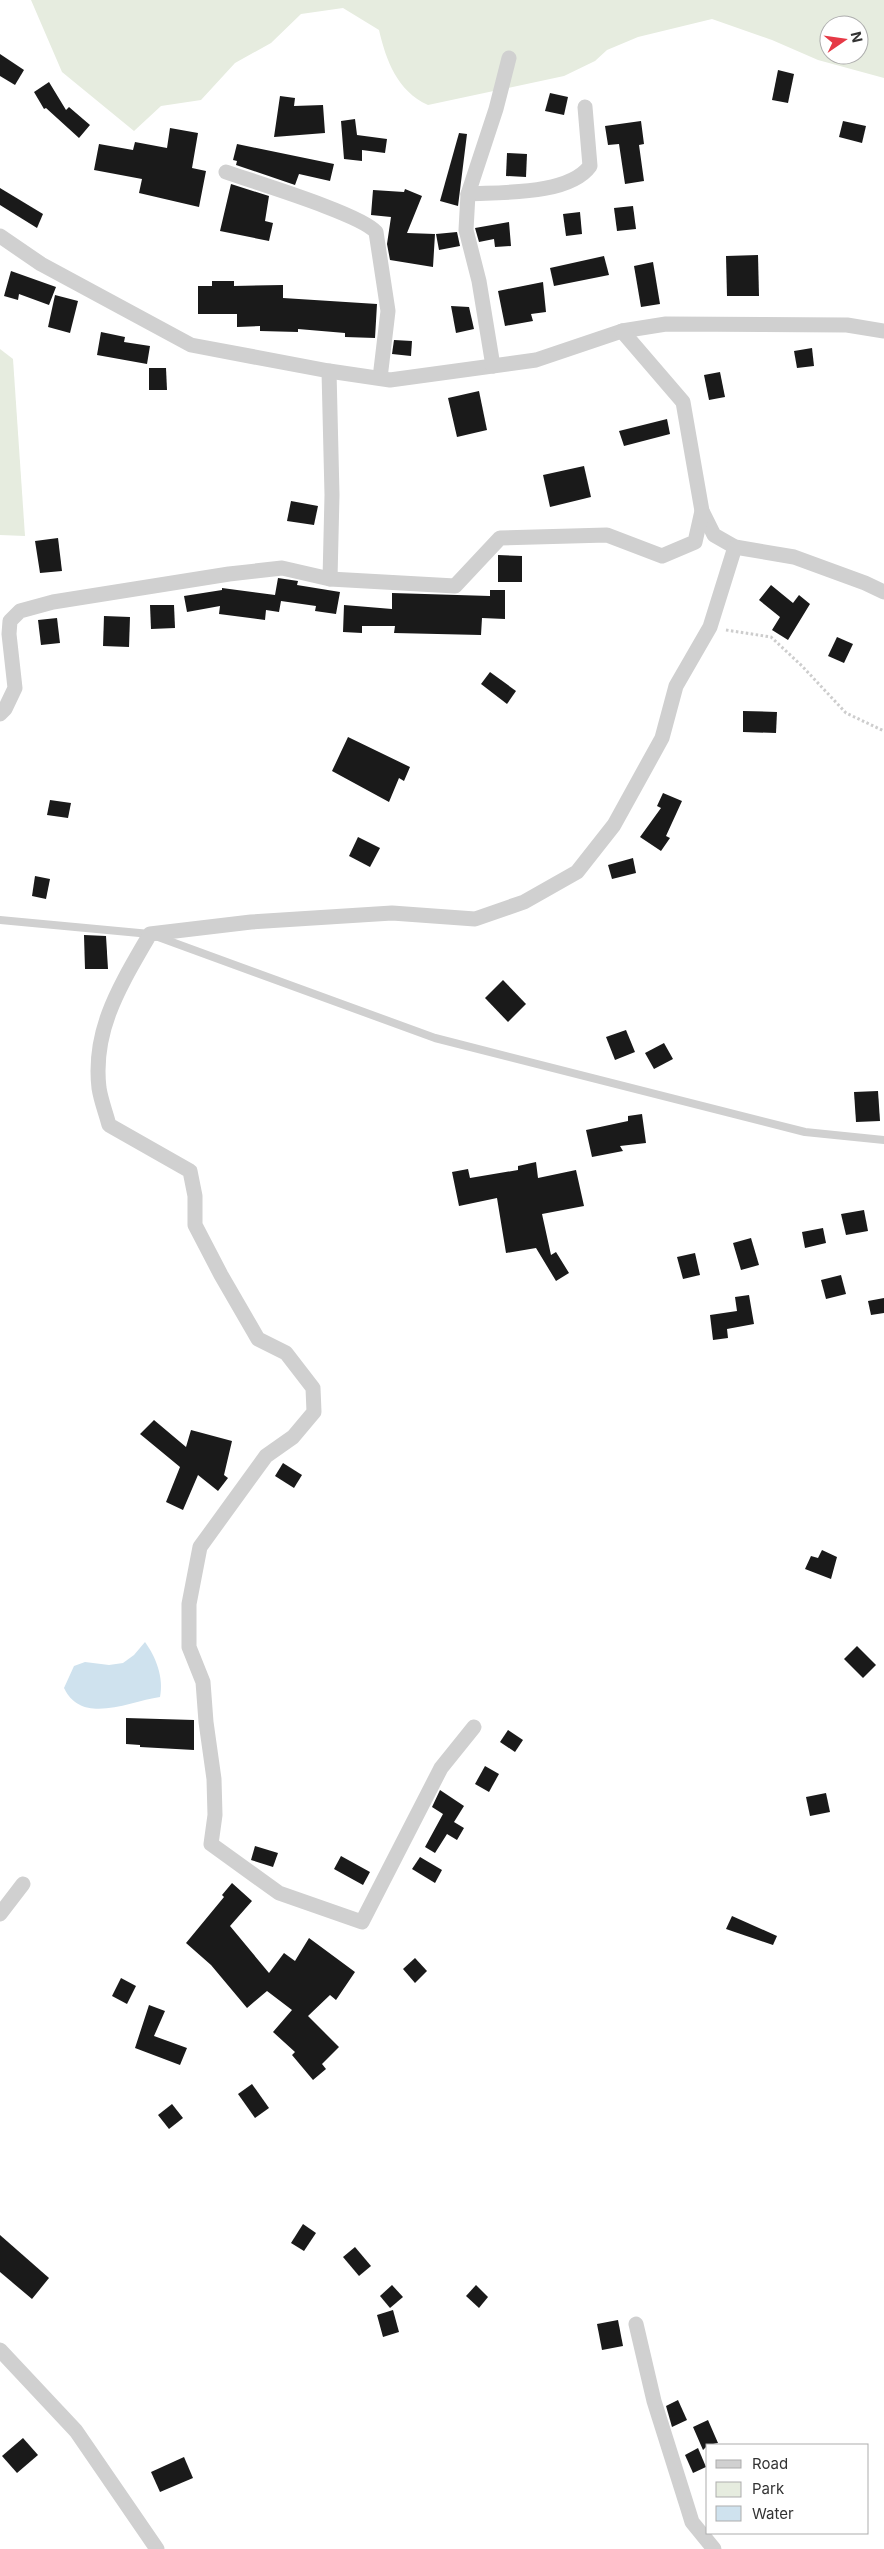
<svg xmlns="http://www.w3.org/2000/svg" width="884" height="2549" viewBox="0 0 884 2549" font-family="Inter,sans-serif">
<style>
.green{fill:#e6ecdf;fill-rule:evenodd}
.water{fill:#cfe2ee}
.building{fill:#1a1a1a}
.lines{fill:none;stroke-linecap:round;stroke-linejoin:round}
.path{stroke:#cdcdcd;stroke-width:3;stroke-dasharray:2.5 2.5;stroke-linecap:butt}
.lane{stroke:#d0d0d0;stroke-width:8}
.street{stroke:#d0d0d0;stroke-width:15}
</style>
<rect width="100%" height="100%" fill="#fff"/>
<g class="green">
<path d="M31 0H884V78L818 60 772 40 712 19 638 37 607 50 595 61 564 76 428 105C397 91 386 60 379 30L343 8 301 14 271 43 235 63 201 100 161 106 134 131 62 72ZM829 25H859V55H829Z"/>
<path d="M0 349 13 359 25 536 0 535Z"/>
</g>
<path class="water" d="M145 1642C156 1657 164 1678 160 1697 130 1701 82 1726 64 1688L74 1666 85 1662 109 1665 123 1663 134 1655Z"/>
<g class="building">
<path d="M0 54 24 70 15 85 0 76Z"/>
<path d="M778 70 794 74 788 103 772 100Z"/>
<path d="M49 82 66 110 69 107 90 125 79 138 46 108 44 109 34 92Z"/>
<path d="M550 93 568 97 564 115 545 111Z"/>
<path d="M280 96 295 98 294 106 323 105 325 133 274 137Z"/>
<path d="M355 119 357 135 387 139 385 153 362 150V161L344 159 341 121Z"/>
<path d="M641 121 644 144 639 145 644 181 625 184 619 144 608 145 605 126Z"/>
<path d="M843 121 866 126 862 143 839 137Z"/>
<path d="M170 128 198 133 192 168 206 171 199 207 139 193 142 179 94 170 99 144 133 150 135 142 167 148Z"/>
<path d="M459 133 467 134 458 206 440 201Z"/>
<path d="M237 144 334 164 330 181 299 174 295 185 236 165 237 161 233 160Z"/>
<path d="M507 153 527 154 526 177 506 176Z"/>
<path d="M231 184 269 196 265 221 273 223 269 241 220 231Z"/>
<path d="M0 188 43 214 37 228 0 205Z"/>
<path d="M405 189 422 196 407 233 435 234 433 267 390 260 387 244 391 217 371 215 373 190 404 192Z"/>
<path d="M633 206 636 229 617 231 614 208Z"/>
<path d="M580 212 582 234 566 236 563 214Z"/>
<path d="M509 222 511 246 495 247 494 239 479 242 475 228Z"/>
<path d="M457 232 460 246 439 250 436 234Z"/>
<path d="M758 255 759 296H727L726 256Z"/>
<path d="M604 256 609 275 554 286 550 268Z"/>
<path d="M653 262 660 304 641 307 634 266Z"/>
<path d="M11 271 56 287 49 305 19 294 18 300 4 296Z"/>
<path d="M212 281H234V286L283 285V298L377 304 375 338 345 337V333L298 329V332L260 331V326L237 327V314H198V286H212Z"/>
<path d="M543 282 546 312 531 314 533 321 505 326 498 291Z"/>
<path d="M55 295 78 301 70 333 48 327Z"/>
<path d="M451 306 469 307 474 329 456 333Z"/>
<path d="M101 332 125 337 124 342 150 346 147 364 97 355Z"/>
<path d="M394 340 412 341 411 356 392 354Z"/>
<path d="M812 348 814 366 797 368 794 351Z"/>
<path d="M149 368H166L167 390H149Z"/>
<path d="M720 372 725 397 709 400 704 375Z"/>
<path d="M479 391 487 430 457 437 448 398Z"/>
<path d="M667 419 670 434 624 446 619 431Z"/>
<path d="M584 466 591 497 550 507 543 475Z"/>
<path d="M291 501 318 506 314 525 287 521Z"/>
<path d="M58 538 62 571 40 573 35 541Z"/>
<path d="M498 555 522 556V582H498Z"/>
<path d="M278 578 298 581 297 585 340 592 336 614 315 611 316 606 281 601 279 612 266 610 265 620 219 614 220 606 187 612 184 596 222 590V588L275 595Z"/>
<path d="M771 585 793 603 799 595 810 604 788 640 772 630 780 617 759 600Z"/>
<path d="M490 590H505V619L482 618 481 635 394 633 395 626H362V633L343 632 344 605 392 609V593L490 596Z"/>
<path d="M150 605H174L175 628 151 629Z"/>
<path d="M104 616 130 617 129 647 103 646Z"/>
<path d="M57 618 60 643 41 645 38 620Z"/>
<path d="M837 637 853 644 844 663 828 656Z"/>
<path d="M490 672 516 691 507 704 481 684Z"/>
<path d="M743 711 777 712 776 733 743 732Z"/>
<path d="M348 737 410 767 404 781 399 778 389 802 332 771Z"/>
<path d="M663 793 682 801 666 836 670 838 661 851 640 837 661 808 657 806Z"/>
<path d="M50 800 71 803 68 818 47 815Z"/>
<path d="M358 837 380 848 370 867 349 856Z"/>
<path d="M633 858 636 873 612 879 608 865Z"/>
<path d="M35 876 50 879 46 899 32 896Z"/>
<path d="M84 935 106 936 108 969H85Z"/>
<path d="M503 980 526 1004 508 1022 485 998Z"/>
<path d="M626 1030 635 1052 615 1060 606 1037Z"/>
<path d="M664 1043 673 1059 654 1069 645 1053Z"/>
<path d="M878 1091 880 1121 856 1122 854 1092Z"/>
<path d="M642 1114 646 1143 620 1146 623 1151 592 1157 586 1130 628 1121V1116Z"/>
<path d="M536 1162 538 1178 576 1170 584 1206 542 1214 551 1255 556 1252 569 1273 556 1281 536 1248 506 1253 497 1198 459 1206 452 1172 468 1169 470 1178 518 1170V1166Z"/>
<path d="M864 1210 868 1231 846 1235 841 1214Z"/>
<path d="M823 1228 826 1243 805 1248 802 1232Z"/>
<path d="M751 1238 759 1265 741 1270 733 1243Z"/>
<path d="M695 1253 700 1275 683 1279 677 1257Z"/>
<path d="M841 1275 846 1294 826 1299 821 1280Z"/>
<path d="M749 1295 754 1324 727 1329 728 1338 713 1340 710 1315 737 1311 735 1297Z"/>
<path d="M884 1298V1313L871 1315 868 1301Z"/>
<path d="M154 1420 186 1447 191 1430 232 1441 224 1475 228 1478 218 1491 198 1475 183 1510 166 1502 180 1467 140 1434Z"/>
<path d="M283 1463 302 1475 294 1488 275 1476Z"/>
<path d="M822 1550 837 1557 831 1579 805 1569 811 1556 818 1558Z"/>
<path d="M857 1646 876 1665 863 1678 844 1659Z"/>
<path d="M126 1718 194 1720V1750L140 1747V1745L126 1744Z"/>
<path d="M508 1730 523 1740 515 1752 500 1742Z"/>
<path d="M485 1766 499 1774 489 1792 475 1784Z"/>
<path d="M440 1790 464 1806 454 1822 464 1828 457 1840 447 1834 435 1853 425 1847 443 1814 432 1807Z"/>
<path d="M826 1793 830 1812 810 1816 806 1797Z"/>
<path d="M255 1846 278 1853 273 1867 251 1860Z"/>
<path d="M341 1856 370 1872 363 1885 334 1869Z"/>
<path d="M420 1857 442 1870 435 1883 412 1869Z"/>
<path d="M232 1883 252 1901 230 1926 269 1973 284 1953 295 1961 309 1938 355 1972 336 2000 330 1995 308 2016 339 2047 322 2064 326 2069 313 2080 292 2055 295 2052 273 2032 292 2010 267 1991 247 2008 211 1965 186 1943 224 1897 222 1895Z"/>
<path d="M732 1916 777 1936 773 1945 726 1929Z"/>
<path d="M415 1958 427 1971 415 1983 403 1969Z"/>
<path d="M121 1978 136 1986 127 2004 112 1996Z"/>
<path d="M149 2005 165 2011 154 2036 187 2048 180 2065 135 2048Z"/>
<path d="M252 2084 269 2108 255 2118 238 2094Z"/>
<path d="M172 2104 183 2118 169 2129 158 2115Z"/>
<path d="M303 2224 316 2233 304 2251 291 2243Z"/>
<path d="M0 2235 49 2278 32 2299 0 2272Z"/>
<path d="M355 2247 371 2266 359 2276 343 2257Z"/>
<path d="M392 2285 403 2297 390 2308 380 2296Z"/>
<path d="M476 2285 488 2297 479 2308 466 2296Z"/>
<path d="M393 2310 399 2332 383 2337 377 2315Z"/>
<path d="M618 2320 623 2346 602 2350 597 2324Z"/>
<path d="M678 2400 687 2420 672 2427 666 2406Z"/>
<path d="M708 2420 718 2443 708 2445 703 2450 693 2427Z"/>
<path d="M23 2438 38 2455 17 2473 2 2456Z"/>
<path d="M698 2448 706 2467 693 2473 685 2455Z"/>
<path d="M184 2457 193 2478 160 2492 151 2472Z"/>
</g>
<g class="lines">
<path class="path" d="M726 630 771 637 802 666 846 713 884 731"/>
<path class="lane" d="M0 920 150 934 435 1038 805 1132 884 1140"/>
<g class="street">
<path d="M226 172C254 182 361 214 376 232L388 311 380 378"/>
<path d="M468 194C502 192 569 195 590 166L585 107"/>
<path d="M0 236 41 264 191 345 329 371 390 380 536 360 622 331 666 324 847 325 884 331"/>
<path d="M622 331 683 402 702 511 714 535 735 547 794 557 865 583 884 592"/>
<path d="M493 366 479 281 466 230 468 194 496 109 509 58"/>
<path d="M329 371 332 495 330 579"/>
<path d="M0 714 5 709 15 688 9 634 10 621 20 611 53 602 229 574 282 568 330 579 455 586 500 538 607 535 662 556 695 542 702 511"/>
<path d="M474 1727 441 1768 362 1922 279 1893 211 1844 215 1815 214 1779 206 1722 203 1682 189 1647V1604L200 1547 266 1456 293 1437 314 1412 313 1388 286 1353 258 1339 221 1275 195 1225V1196L190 1171 109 1125C106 1113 101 1101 99 1088 92 1028 122 983 150 934L251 922 392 913 475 919 524 902 577 872 614 825 662 738 676 686 710 627 735 547"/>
<path d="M0 1914 23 1884"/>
<path d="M636 2324 654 2401 688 2509 692 2522 714 2549"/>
<path d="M0 2350 76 2431 157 2549"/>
</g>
</g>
<rect x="706" y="2444" width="162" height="90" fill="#ffffff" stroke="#adadad"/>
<rect x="716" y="2460" width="25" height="8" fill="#d0d0d0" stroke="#adadad"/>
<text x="752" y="2469" font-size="15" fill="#333333">Road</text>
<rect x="716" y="2482" width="25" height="15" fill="#e6ecdf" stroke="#adadad"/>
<text x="752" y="2494" font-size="15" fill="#333333">Park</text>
<rect x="716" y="2506" width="25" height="15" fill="#cfe2ee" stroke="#adadad"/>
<text x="752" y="2519" font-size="15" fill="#333333">Water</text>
<g transform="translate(844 40) rotate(77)"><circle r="24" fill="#ffffff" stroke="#adadad"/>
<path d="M0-4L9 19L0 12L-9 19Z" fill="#e63946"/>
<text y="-8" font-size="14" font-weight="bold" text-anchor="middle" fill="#333333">N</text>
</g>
</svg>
